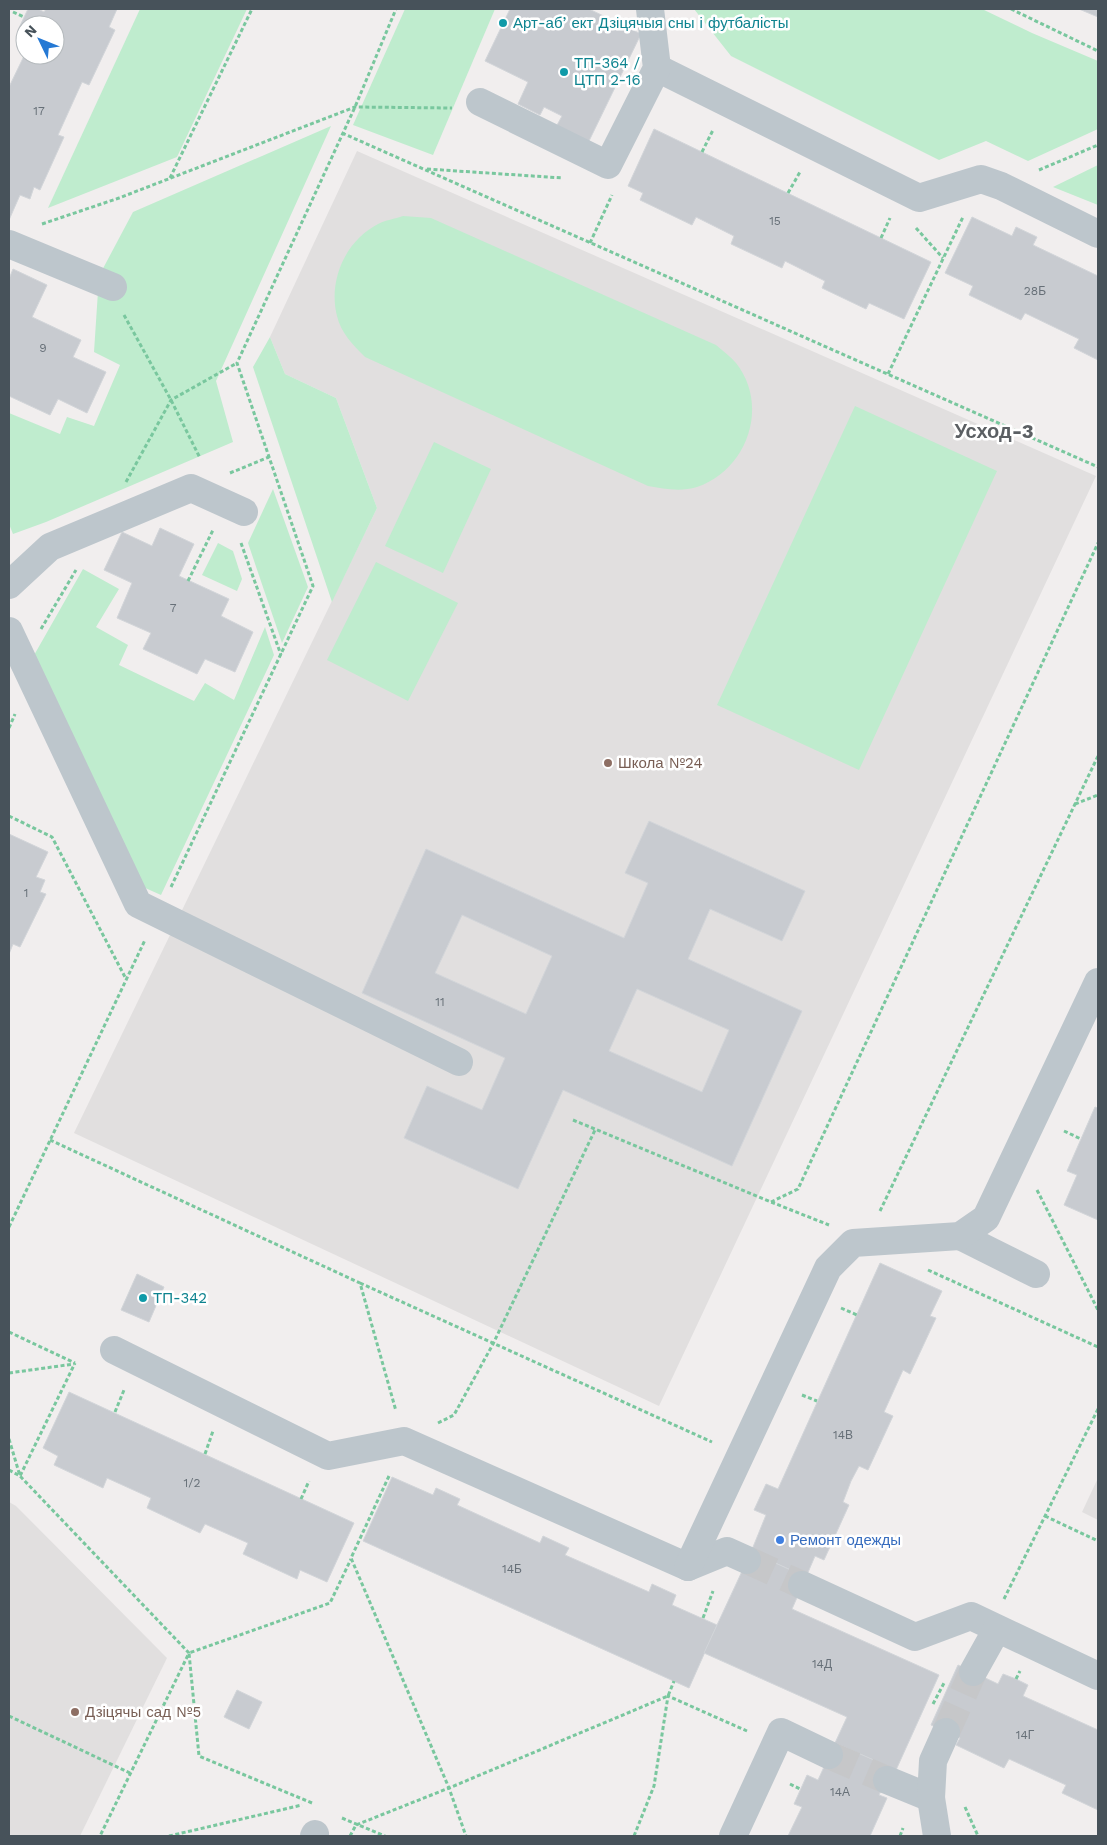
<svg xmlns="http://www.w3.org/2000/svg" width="1107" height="1845" viewBox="0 0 1107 1845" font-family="'Work Sans',sans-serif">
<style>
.education{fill:#e1dfdf}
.green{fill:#bfecce}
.building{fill:#c8cbd0;stroke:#d2d5d9;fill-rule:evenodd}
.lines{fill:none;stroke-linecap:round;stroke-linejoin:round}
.minor-tunnel{stroke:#c6c7c9;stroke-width:28;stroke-dasharray:28 14;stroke-linecap:butt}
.path{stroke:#79c79e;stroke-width:3;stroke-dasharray:4 2.5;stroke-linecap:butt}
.minor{stroke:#bdc6cc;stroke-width:28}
.culture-dot{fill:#0f9aa8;stroke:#fff;stroke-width:2}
.education-dot{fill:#8d6e63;stroke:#fff;stroke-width:2}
.shop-dot{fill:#3f7fe0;stroke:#fff;stroke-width:2}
.labels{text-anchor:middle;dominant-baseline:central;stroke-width:5;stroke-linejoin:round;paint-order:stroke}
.number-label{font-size:12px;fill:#677078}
.culture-label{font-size:15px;fill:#0d838f;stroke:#fff;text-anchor:start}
.education-label{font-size:15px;fill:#785e54;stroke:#fff;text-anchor:start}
.shop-label{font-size:15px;fill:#366cbe;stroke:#fff;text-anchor:start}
.district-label{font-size:20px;font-weight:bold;fill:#5b5f63;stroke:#fff}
</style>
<rect width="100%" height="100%" fill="#f1eeee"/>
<g class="education">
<path d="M357 151 1096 476 659 1406 74 1133 377 508 336 398 285 374 270 337Z"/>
<path d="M1098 1478V1520L1082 1512Z"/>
<path d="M9 1502 16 1506 167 1658 80 1836H9Z"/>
</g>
<g class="green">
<path d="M140 9H247L177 157 48 208Z"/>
<path d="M405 9H495L433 155 353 125Z"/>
<path d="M694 9H982L1032 33 1098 61V129L1028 161 986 141 939 160 731 56Z"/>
<path d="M331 126 216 381 233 442 46 522 13 534 9 524V413L60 434 67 417 94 426 120 365 94 352 99 276 133 212Z"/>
<path d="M1098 165V205L1053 187Z"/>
<path d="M403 216 431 218 716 345C723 351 731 357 736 363 770 406 747 470 697 487 681 492 664 489 648 486L365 357C353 345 341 333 337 316 328 281 345 241 378 224 385 220 395 219 403 216Z"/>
<path d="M270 337 285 374 336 398 377 508 332 602 253 367Z"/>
<path d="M855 406 997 471 859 770 717 705Z"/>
<path d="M434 442 491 469 443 573 385 546Z"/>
<path d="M273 489 308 587 282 643 248 543Z"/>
<path d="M218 543 233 551 242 579 237 591 202 575Z"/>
<path d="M376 562 458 603 408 701 327 660Z"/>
<path d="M83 569 119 589 96 627 128 645 119 665 194 701 205 683 234 700 265 627 274 655 161 895 143 887 33 657Z"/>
</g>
<g class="building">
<path d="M28 9H38L44 12 46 9H117L109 27 115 30 89 85 82 82 58 135 64 137 40 190 34 187 30 199 20 195 9 220V87L25 54 55 55V25H25V33L18 30Z"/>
<path d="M510 9H589L641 34 588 143 556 127 562 116 544 107 540 115 518 104 528 82 485 61Z"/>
<path d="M1079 9H1098V17Z"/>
<path d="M654 129 931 262 904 319 869 303 866 309 822 288 825 281 785 261 782 268 731 244 734 236 696 217 692 225 640 200 643 193 628 186Z"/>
<path d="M972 217 1012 236 1016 227 1037 237 1033 245 1098 276V360L1074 348 1079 339 1025 313 1021 320 969 295 973 286 945 273Z"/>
<path d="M13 269 47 285 32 317 81 340 73 357 106 372 87 413 58 399 50 415 9 396V279Z"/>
<path d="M160 528 194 544 179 576 229 599 221 616 253 632 235 672 205 659 197 674 143 649 151 633 117 618 132 583 104 570 122 532 152 546Z"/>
<path d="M649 821 805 891 782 941 710 909 688 959 802 1011 732 1166 563 1090 518 1189 404 1138 427 1086 482 1110 505 1058 362 993 426 849 624 938 648 883 625 873ZM462 915 552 956 526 1014 435 973ZM637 989 729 1030 702 1092 609 1051Z"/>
<path d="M9 834 48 852 36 877 45 880 40 892 46 894 20 947 13 944 9 954Z"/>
<path d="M1095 1107 1098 1108V1220L1064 1205 1077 1175 1067 1171Z"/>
<path d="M880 1263 942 1291 930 1316 936 1318 910 1374 903 1370 884 1412 893 1416 868 1470 859 1466 851 1481 843 1502 849 1505 824 1560 815 1556 806 1577 751 1552 766 1515 754 1510 766 1484 778 1489Z"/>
<path d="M137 1274 164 1287 149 1322 121 1310Z"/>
<path d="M69 1392 354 1523 327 1582 300 1570 297 1579 243 1554 248 1543 205 1524 200 1533 147 1508 151 1498 107 1478 103 1488 54 1465 58 1456 43 1448Z"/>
<path d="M392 1477 433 1495 436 1488 460 1499 457 1505 540 1543 543 1536 569 1548 565 1555 649 1592 652 1584 676 1595 672 1605 717 1625 689 1688 363 1541Z"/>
<path d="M751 1552 806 1577 792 1609 939 1675 896 1770 835 1743 847 1717 704 1653Z"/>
<path d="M958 1665 998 1684 1003 1674 1016 1679 1028 1685 1023 1696 1098 1730V1810L1062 1793 1066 1785 1009 1759 1004 1768 956 1745 960 1738 931 1725Z"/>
<path d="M237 1690 262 1702 249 1729 224 1717Z"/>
<path d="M835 1743 892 1768 879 1795 887 1798 870 1836H788L802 1807 794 1804 807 1775 818 1780Z"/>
</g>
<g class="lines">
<g class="minor-tunnel">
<path d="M747 1560 802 1585"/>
<path d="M946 1732 973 1672"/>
<path d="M829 1755 887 1780"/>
</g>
<g class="path">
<path d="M1011 9 1098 51"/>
<path d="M13 12 24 17"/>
<path d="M342 133 1098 467"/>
<path d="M702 152 713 130"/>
<path d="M427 169 563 178"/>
<path d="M1039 170 1098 145"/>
<path d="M170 178 252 9"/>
<path d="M788 193 800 172"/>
<path d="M42 224 119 198 355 107 452 108"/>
<path d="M916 228 943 258"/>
<path d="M881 238 890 218"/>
<path d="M590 243 612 195"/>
<path d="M124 315 171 400 200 458"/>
<path d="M888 374 963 217"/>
<path d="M230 473 269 457"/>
<path d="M126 482 171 400 237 363"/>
<path d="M241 543 281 655"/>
<path d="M188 581 213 530"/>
<path d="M41 629 76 570"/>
<path d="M9 728 15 714"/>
<path d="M1075 804 1098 795"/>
<path d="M9 816 52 837 126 979"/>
<path d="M171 887 313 586 237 363 355 107 396 9"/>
<path d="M573 1120 771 1202 829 1225"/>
<path d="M1064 1131 1081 1139"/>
<path d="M50 1140 360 1283 396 1411"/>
<path d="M1037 1190 1098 1310"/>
<path d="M771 1202 798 1189 1098 543"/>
<path d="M880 1211 1098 756"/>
<path d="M9 1227 145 940"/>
<path d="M928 1270 1098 1347"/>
<path d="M360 1283 712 1442"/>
<path d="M841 1308 857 1315"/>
<path d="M9 1332 75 1363"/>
<path d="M9 1373 74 1364"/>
<path d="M802 1395 817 1401"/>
<path d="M115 1412 124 1390"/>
<path d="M438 1423 454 1415 493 1344 595 1130"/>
<path d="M9 1439 20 1476 189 1653 100 1836"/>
<path d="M205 1454 213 1431"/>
<path d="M9 1470 20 1476 75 1363"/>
<path d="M389 1476 351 1558 449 1788 466 1836"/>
<path d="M301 1499 309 1481"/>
<path d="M1045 1516 1098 1541"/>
<path d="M1004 1599 1098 1409"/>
<path d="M703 1618 713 1591"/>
<path d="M1016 1679 1020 1671"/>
<path d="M933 1704 944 1683"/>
<path d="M9 1716 130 1773"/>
<path d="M790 1784 800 1789"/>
<path d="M312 1803 199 1756 189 1653 330 1603 351 1559"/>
<path d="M965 1807 978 1836"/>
<path d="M342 1818 385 1836"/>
<path d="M169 1836 302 1805"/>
<path d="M350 1836 356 1825 449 1788 668 1696 674 1681"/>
<path d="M634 1836 654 1786 668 1696 747 1731"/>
<path d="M900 1836 903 1828"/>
</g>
<g class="minor">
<path d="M657 68 919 198 981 179 1001 186 1098 234"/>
<path d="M480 102 608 165 657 68 650 9"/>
<path d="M9 244 113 287"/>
<path d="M9 585 50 547 191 488 244 512"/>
<path d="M9 631 138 904 459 1062"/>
<path d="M960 1236 1036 1274"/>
<path d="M114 1350 328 1456 404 1441 688 1567 727 1551 747 1560"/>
<path d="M688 1567 828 1268 853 1243 960 1236 986 1218 1098 982"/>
<path d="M802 1585 915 1637 971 1616 1098 1676"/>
<path d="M973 1672 997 1629"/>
<path d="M887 1780 931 1798"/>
<path d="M314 1836 315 1834"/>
<path d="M733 1836 781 1732 829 1755"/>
<path d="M937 1836 931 1798 933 1761 946 1732"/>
</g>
</g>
<g class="culture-dot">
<circle cx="503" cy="23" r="5"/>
<circle cx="564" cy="72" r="5"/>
<circle cx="143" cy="1298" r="5"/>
</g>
<g class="education-dot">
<circle cx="608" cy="763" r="5"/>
<circle cx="75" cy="1712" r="5"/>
</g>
<circle class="shop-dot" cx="780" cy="1540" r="5"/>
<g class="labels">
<g class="number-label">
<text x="39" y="111">17</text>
<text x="775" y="221">15</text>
<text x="1035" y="291">28Б</text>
<text x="43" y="348">9</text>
<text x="173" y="608">7</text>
<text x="26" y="893">1</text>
<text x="440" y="1002">11</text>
<text x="843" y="1435">14В</text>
<text x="192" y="1483">1/2</text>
<text x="512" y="1569">14Б</text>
<text x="822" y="1664">14Д</text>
<text x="1025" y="1735">14Г</text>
<text x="840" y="1792">14А</text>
</g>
<g class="culture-label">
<text x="513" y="23">Арт-абʼект Дзіцячыя сны і футбалісты</text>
<text x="574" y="63">ТП-364 /<tspan x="574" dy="17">ЦТП 2-16</tspan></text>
<text x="153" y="1298">ТП-342</text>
</g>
<g class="education-label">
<text x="618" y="763">Школа №24</text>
<text x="85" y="1712">Дзіцячы сад №5</text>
</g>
<g class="shop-label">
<text x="790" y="1540">Ремонт одежды</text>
</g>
<g class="district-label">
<text x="994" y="431">Усход-3</text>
</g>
</g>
<rect width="1107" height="1845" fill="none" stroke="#47525a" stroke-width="20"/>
<g transform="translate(40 40) rotate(313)"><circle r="24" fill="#ffffff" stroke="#b5babd"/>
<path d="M0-4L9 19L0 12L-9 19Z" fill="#2579d4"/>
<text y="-8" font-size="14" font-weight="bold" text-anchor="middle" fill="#47525a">N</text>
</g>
</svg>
